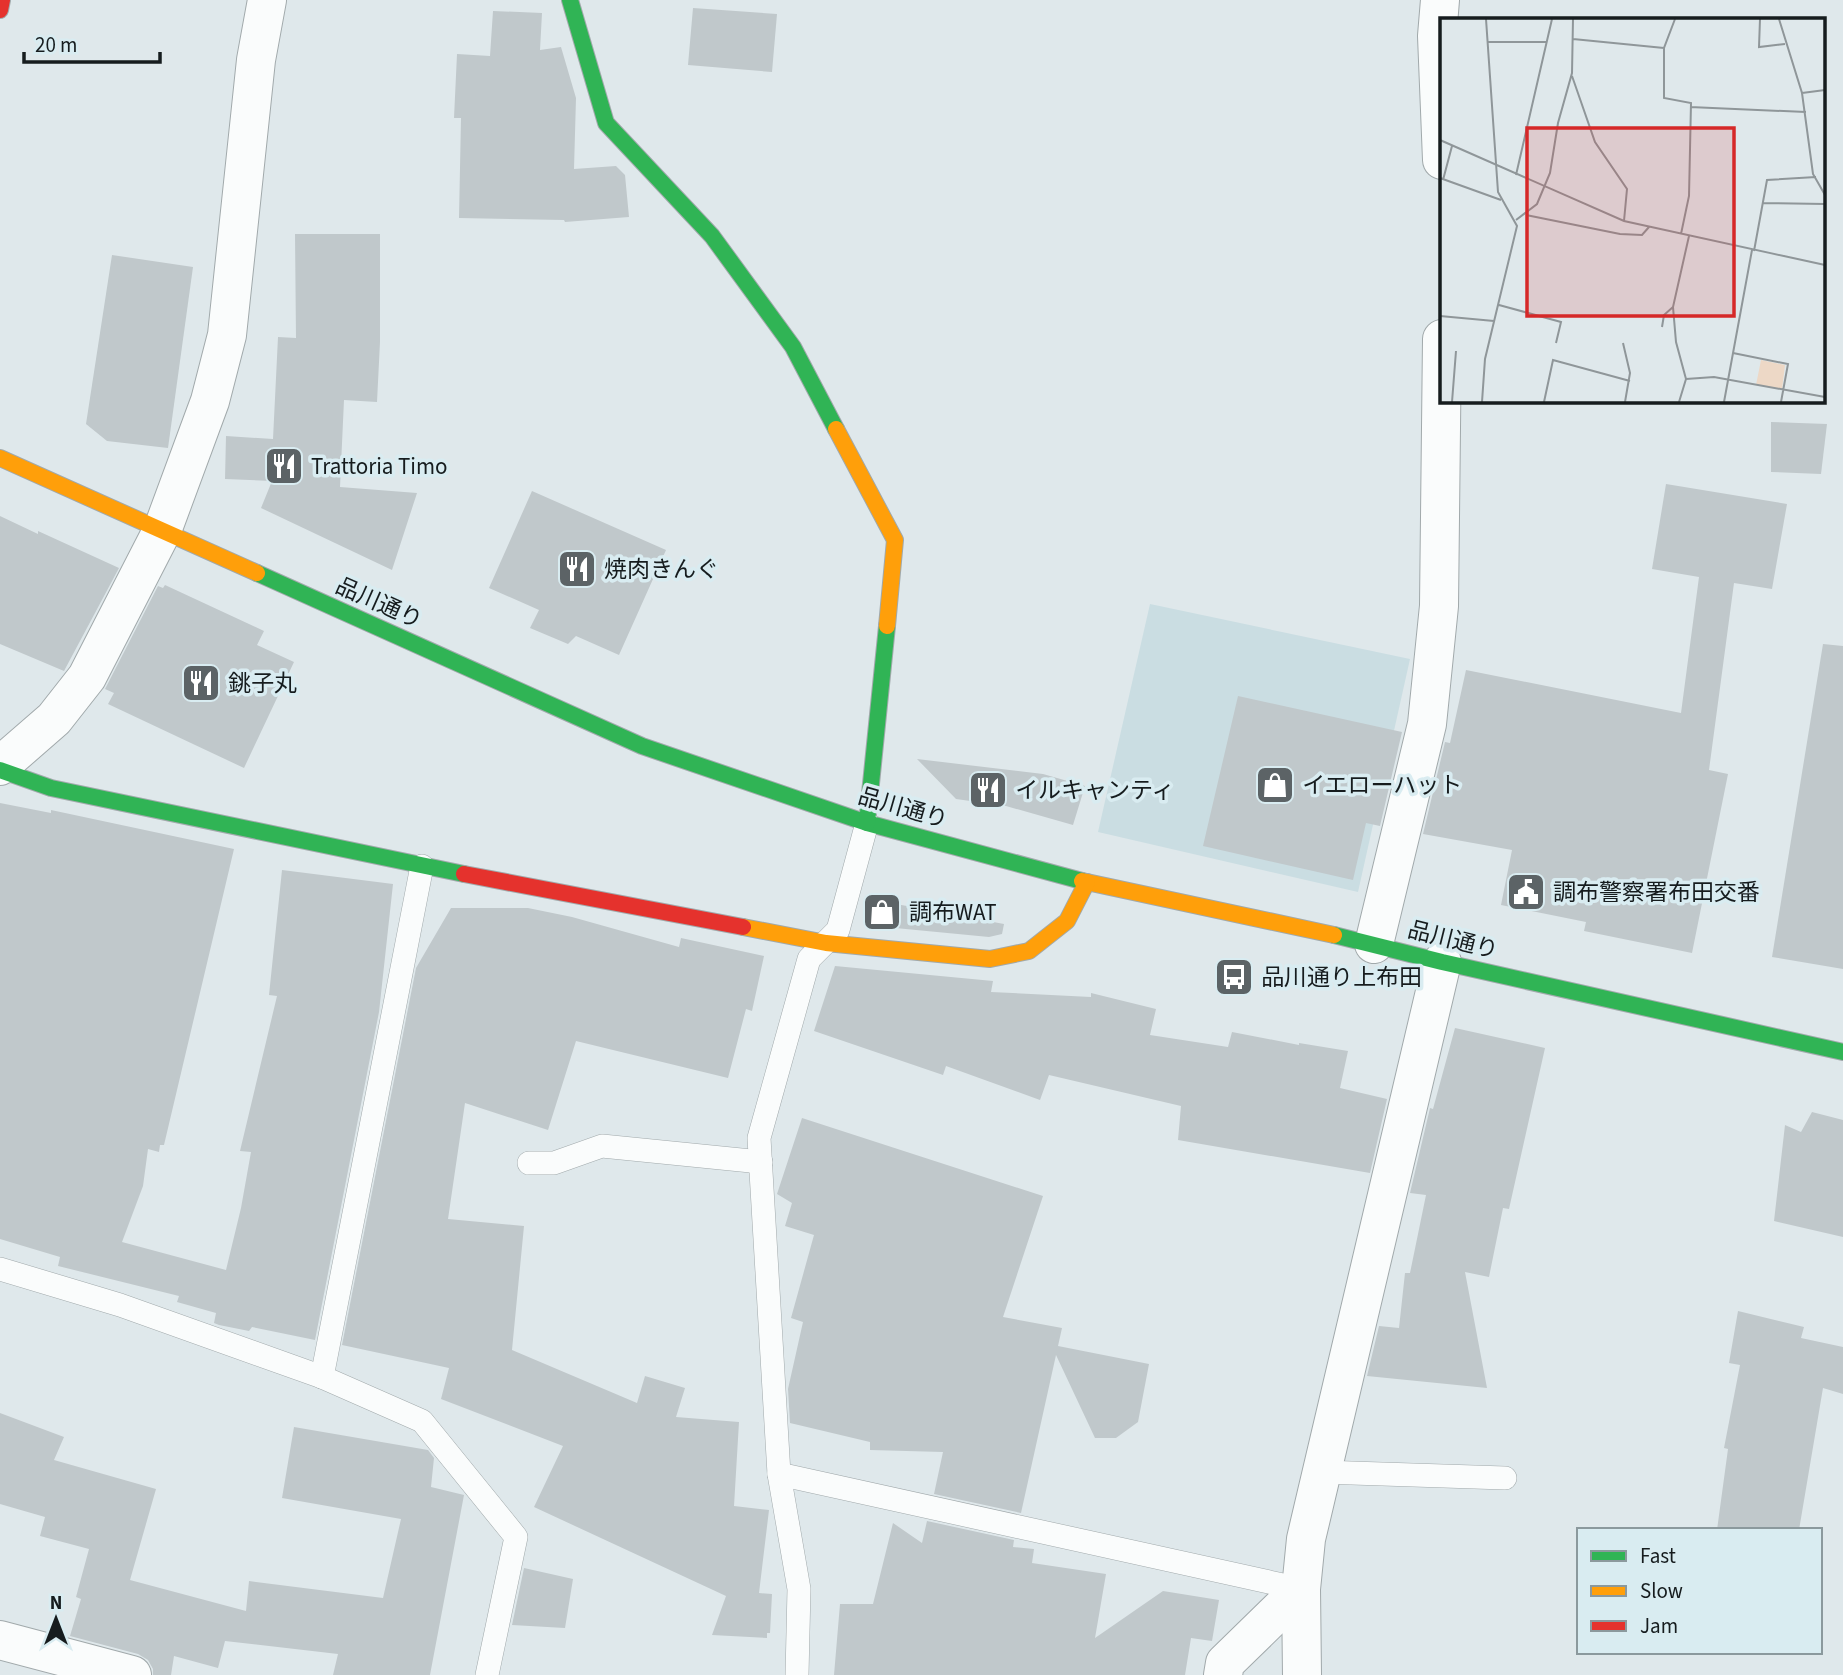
<svg xmlns="http://www.w3.org/2000/svg" width="1843" height="1675" viewBox="0 0 1843 1675" font-family="'Source Sans 3','Noto Sans JP',sans-serif">
<style>
.built{fill:#cadde2}
.building{fill:#c0c8cb}
.lines{fill:none;stroke-linecap:round;stroke-linejoin:round}
.lane-casing{stroke:#a1a9ab;stroke-width:24}
.street-casing{stroke:#a1a9ab;stroke-width:40}
.fast-casing{stroke:#a1a9ab;stroke-width:18}
.slow-casing{stroke:#a1a9ab;stroke-width:18}
.jam-casing{stroke:#a1a9ab;stroke-width:18}
.lane{stroke:#fafcfc;stroke-width:23}
.street{stroke:#fafcfc;stroke-width:38}
.fast{stroke:#30b455;stroke-width:16}
.slow{stroke:#ff9f0a;stroke-width:16}
.jam{stroke:#e5322d;stroke-width:16}
.labels{text-anchor:middle;dominant-baseline:central;stroke-width:7;stroke-linejoin:round;paint-order:stroke}
.poi-label{font-size:23px;fill:#161c1e;stroke:#d9ecf1;text-anchor:start}
.street-label{font-size:23px;fill:#161c1e;stroke:#d9ecf1}
.inset-road{fill:none;stroke:#8f9699;stroke-width:2}
.view{fill:#d62828;fill-opacity:0.15;stroke:#d62828;stroke-width:3.5}
.inset-edge{fill:none;stroke:#161c1e;stroke-width:3.5}
</style>
<rect width="100%" height="100%" fill="#dfe8eb"/>
<path class="built" d="M1150 604 1410 659 1358 892 1098 832Z"/>
<g class="building">
<path d="M693 8 777 14 772 72 688 65Z"/>
<path d="M493 11 542 13 540 50 561 47 576 98 574 169 616 166 625 175 629 217 565 222 564 220 459 218 461 118H454L457 54 490 56Z"/>
<path d="M295 234H380V342L377 402 344 400 340 487 417 493 392 570 261 508 272 481 225 479 226 436 273 439 278 337 296 338Z"/>
<path d="M112 255 193 267 168 448 107 441 86 424Z"/>
<path d="M1771 422 1827 424 1821 474 1771 472Z"/>
<path d="M1666 484 1787 504 1772 589 1734 583 1709 770 1728 774 1692 953 1584 931 1586 922 1501 905 1512 850 1423 834 1445 742 1450 743 1466 670 1681 713 1699 577 1652 569Z"/>
<path d="M532 491 666 550 619 655 576 636 568 644 530 628 539 610 489 588Z"/>
<path d="M0 516 38 534V531L119 568 64 671 0 644Z"/>
<path d="M165 585 264 631 257 645 294 662 244 768 108 704 114 693 105 689 158 586 163 588Z"/>
<path d="M1823 644 1843 646V969L1772 957Z"/>
<path d="M1238 696 1402 732 1380 826 1366 823 1353 880 1203 846Z"/>
<path d="M917 759 1043 774 1085 786 1073 825 1006 806 956 799Z"/>
<path d="M0 803 51 813V810L234 849 164 1145H160L159 1152 148 1149 143 1186 122 1242 226 1270 241 1208 251 1152 240 1151 277 996 269 995 282 870 393 884 379 1012 315 1340 252 1327 249 1331 219 1325 214 1323 216 1313 177 1302 179 1296 58 1266 60 1257 0 1239Z"/>
<path d="M869 899 1004 924 1002 934 989 937 864 925Z"/>
<path d="M451 908H528L572 917 679 947 681 938 764 956 752 1011 746 1009 728 1078 576 1041 548 1130 465 1103 448 1219 524 1226 512 1350 637 1403 645 1376 685 1388 676 1417 739 1422 734 1506 769 1510 759 1593 772 1594 770 1633H767V1638L712 1635 726 1596 534 1507 563 1446 441 1399 449 1368 342 1345 416 968Z"/>
<path d="M835 966 993 981 991 992 1091 997V993L1156 1009 1150 1035 1228 1047 1232 1032 1299 1045V1043L1348 1051 1340 1088 1387 1099 1370 1173 1178 1140 1181 1106 1049 1075 1040 1100 946 1066 943 1075 814 1031Z"/>
<path d="M1455 1028 1545 1048 1509 1209 1503 1208 1489 1277 1465 1272 1487 1388 1367 1376 1379 1326 1399 1328 1405 1273H1410L1426 1195 1410 1193 1430 1108 1433 1109Z"/>
<path d="M1812 1112 1843 1120V1237L1774 1221 1785 1125 1801 1132Z"/>
<path d="M802 1118 1043 1196 1003 1317 1062 1328 1058 1346 1149 1364 1138 1422 1116 1438H1095L1056 1355 1021 1513 934 1494 943 1452 870 1450V1442L790 1423 788 1389 803 1322 791 1318 814 1235 785 1226 792 1203 777 1194Z"/>
<path d="M1738 1311 1804 1327 1801 1338 1843 1347V1394L1823 1388 1799 1530H1717L1728 1449 1724 1448 1740 1365 1729 1363Z"/>
<path d="M0 1413 64 1437 54 1460 156 1489 130 1580 246 1611 249 1581 383 1598 401 1519 282 1498 294 1427 428 1450 434 1458 431 1487 464 1495 430 1675H333L338 1654 225 1641 218 1668 174 1656 171 1675H153V1669L148 1660 138 1654 70 1636 81 1599 76 1597 89 1549 40 1536 45 1517 0 1504Z"/>
<path d="M927 1521 1014 1540 1013 1547 1034 1549 1032 1563 1106 1574 1095 1638 1163 1591 1219 1600 1212 1641 1191 1638 1185 1675H834L840 1604H873L893 1523 922 1543Z"/>
<path d="M524 1568 573 1579 565 1628 512 1625Z"/>
</g>
<g class="lines">
<defs>
<g id="lane">
<path d="M529 1163H554L602 1146 761 1162"/>
<path d="M0 1269 120 1305 322 1377 422 1421 516 1537 487 1675"/>
<path d="M322 1377 422 866"/>
<path d="M1321 1472 1505 1478"/>
<path d="M779 1474 1301 1589"/>
<path d="M797 1675 799 1589 779 1474 759 1138 809 959 838 930 867 823"/>
</g>
<g id="street">
<path d="M1440 0 1437 36 1442 160"/>
<path d="M0 766 54 719 87 677 162 531 210 401 227 335 256 60 267 0"/>
<path d="M1374 944 1427 724 1439 606 1442 339"/>
<path d="M0 1640 132 1675"/>
<path d="M1223 1675 1225 1663 1301 1589"/>
<path d="M1302 1675 1301 1589 1306 1539 1442 962"/>
</g>
<g id="fast">
<path d="M570 0 606 123 712 236 793 347 836 429"/>
<path d="M257 573 642 746 867 823 1082 881"/>
<path d="M0 770 51 788 464 874"/>
<path d="M867 823 887 626"/>
<path d="M1334 935 1442 962 1843 1052"/>
</g>
<g id="slow">
<path d="M836 429 895 540 887 626"/>
<path d="M0 458 257 573"/>
<path d="M1082 881 1334 935"/>
<path d="M743 927 826 943 990 959 1029 951 1067 921 1087 882"/>
</g>
<g id="jam">
<path d="M0 10 2 0"/>
<path d="M464 874 743 927"/>
</g>
</defs>
<use href="#lane" class="lane-casing"/>
<use href="#street" class="street-casing"/>
<use href="#fast" class="fast-casing"/>
<use href="#slow" class="slow-casing"/>
<use href="#jam" class="jam-casing"/>
<use href="#lane" class="lane"/>
<use href="#street" class="street"/>
<use href="#fast" class="fast"/>
<use href="#slow" class="slow"/>
<use href="#jam" class="jam"/>
</g>
<defs>
<symbol id="restaurant-square" viewBox="-11 -11 22 22"><rect x="-9" y="-9" width="18" height="18" rx="4" fill="#5c6366" stroke="#d9ecf1"/><path d="M-5-6h1v4h1v-4h1v4h1v-4h1v5L-1.5 .5V6h-2V.5L-5-1ZM5-6V6H3V1.5H1.5Q1.5-4 5-6Z" fill="#fff"/></symbol>
<symbol id="shop-square" viewBox="-11 -11 22 22"><rect x="-9" y="-9" width="18" height="18" rx="4" fill="#5c6366" stroke="#d9ecf1"/><path d="M-5-2.5h2.3a2.7 3.5 0 0 1 5.4 0H5L5.5 6h-11ZM-1.5-2.5h3a1.5 2.3 0 0 0-3 0Z" fill="#fff"/></symbol>
<symbol id="civic-square" viewBox="-11 -11 22 22"><rect x="-9" y="-9" width="18" height="18" rx="4" fill="#5c6366" stroke="#d9ecf1"/><path d="M-.6-6.5H3V-4.5H.6V-3L4-1V1h2V6H-6V1h2V-1L-.6-3ZM-1.2 2.5V6h2.4V2.5Z" fill="#fff"/></symbol>
<symbol id="bus-square" viewBox="-11 -11 22 22"><rect x="-9" y="-9" width="18" height="18" rx="4" fill="#5c6366" stroke="#d9ecf1"/><path d="M-5-6H5V4H4V6H2V4H-2V6H-4V4H-5ZM-3.5-4V0h7V-4ZM-3.5 1.2v1.5H-2V1.2ZM2 1.2v1.5H3.5V1.2Z" fill="#fff"/></symbol>
</defs>
<g fill-rule="evenodd">
<use href="#restaurant-square" x="262" y="444" width="44" height="44"/>
<use href="#restaurant-square" x="555" y="547" width="44" height="44"/>
<use href="#restaurant-square" x="179" y="661" width="44" height="44"/>
<use href="#shop-square" x="1253" y="763" width="44" height="44"/>
<use href="#restaurant-square" x="966" y="768" width="44" height="44"/>
<use href="#civic-square" x="1504" y="870" width="44" height="44"/>
<use href="#shop-square" x="860" y="890" width="44" height="44"/>
<use href="#bus-square" x="1212" y="955" width="44" height="44"/>
</g>
<g class="labels">
<g class="poi-label">
<text x="311" y="466">Trattoria Timo</text>
<text x="604" y="569">焼肉きんぐ</text>
<text x="228" y="683">銚子丸</text>
<text x="1302" y="785">イエローハット</text>
<text x="1015" y="790">イルキャンティ</text>
<text x="1553" y="892">調布警察署布田交番</text>
<text x="909" y="912">調布WAT</text>
<text x="1261" y="977">品川通り上布田</text>
</g>
<g class="street-label">
<text transform="translate(379 603) rotate(24)">品川通り</text>
<text transform="translate(903 808) rotate(16)">品川通り</text>
<text transform="translate(1453 940) rotate(14)">品川通り</text>
</g>
</g>
<g transform="translate(1440 18)">
<rect width="385" height="385" fill="#dfe8eb"/>
<path d="M321 342 345 347 342 371 316 367Z" fill="#edd8c6"/>
<path class="inset-road" d="M235 1 224 30V80L251 85 249 178 241 216M320 1 319 29 345 26M339 1 362 75 373 156 385 177M133 21 224 30M48 24H106M132 58 155 124 187 171 184 203M362 75 385 72M250 89 366 94M0 122 184 203 385 247M76 157 112 1M0 160 61 182M3 162 12 128M322 185 385 186M86 197 180 216 202 217 209 209M76 202 97 186 110 155 118 105 132 55 133 1M314 233 327 162 376 159M59 287 121 304 116 325M0 298 54 303M222 309 224 297 233 289M183 325 190 355 185 384M293 335 348 346 341 384M246 361 274 359 385 379M12 384 16 333M42 384 45 341 77 208 58 174 46 1M104 384 113 342 190 363M239 384 246 361 236 324 233 289 249 218M284 384 312 232"/>
<path class="view" d="M87 110H294V298H87Z"/>
<rect width="385" height="385" class="inset-edge"/>
</g>
<rect x="1577" y="1528" width="245" height="126" fill="#d9ecf1" stroke="#8b999d" stroke-width="2"/>
<rect x="1591" y="1551" width="35" height="10" fill="#30b455" stroke="#8b999d" stroke-width="2"/>
<text x="1640" y="1563" font-size="21" fill="#161c1e">Fast</text>
<rect x="1591" y="1586" width="35" height="10" fill="#ff9f0a" stroke="#8b999d" stroke-width="2"/>
<text x="1640" y="1598" font-size="21" fill="#161c1e">Slow</text>
<rect x="1591" y="1621" width="35" height="10" fill="#e5322d" stroke="#8b999d" stroke-width="2"/>
<text x="1640" y="1633" font-size="21" fill="#161c1e">Jam</text>
<g transform="translate(56 1619)" stroke="#d9ecf1" stroke-width="5" paint-order="stroke">
<path d="M0-5L12 26L0 18L-12 26Z" fill="#161c1e"/>
<text y="-10" font-size="19" font-weight="bold" text-anchor="middle" fill="#161c1e">N</text>
</g>
<path d="M24 52v10h136v-10" fill="none" stroke="#161c1e" stroke-width="3.5"/>
<text x="35" y="52" font-size="21" fill="#161c1e" stroke="#d9ecf1" stroke-width="5" paint-order="stroke">20 m</text>
</svg>
